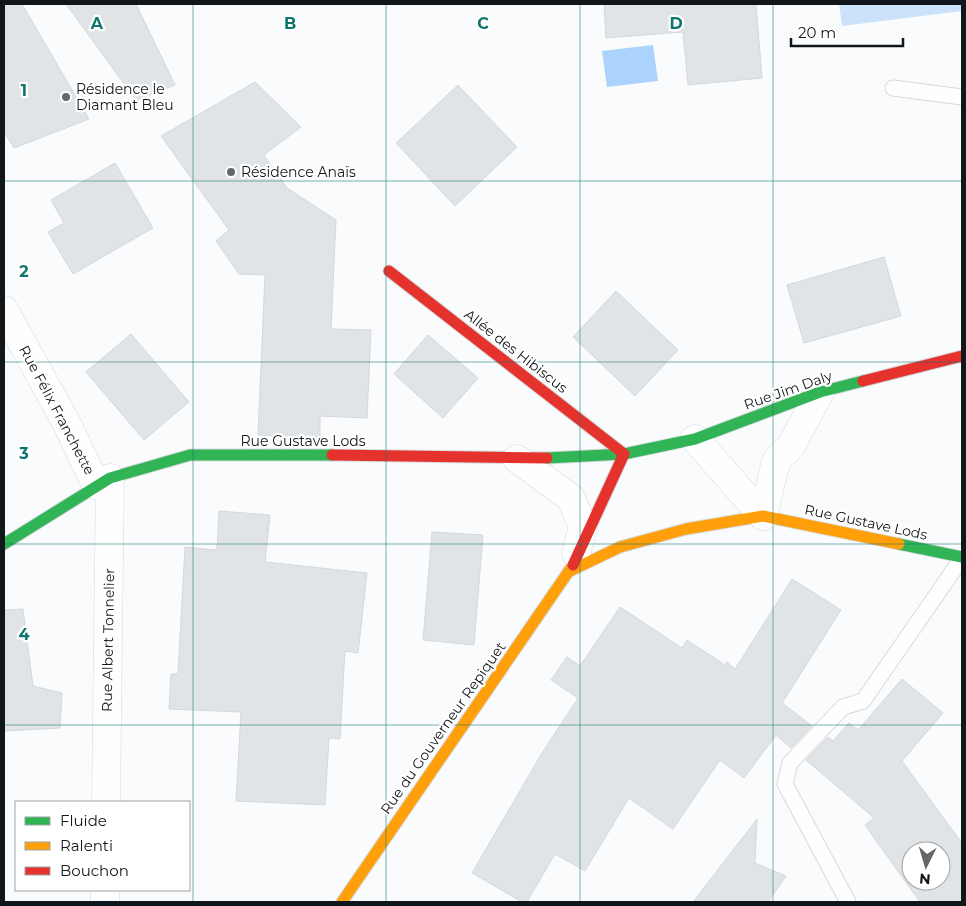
<svg xmlns="http://www.w3.org/2000/svg" width="966" height="906" viewBox="0 0 966 906" font-family="Montserrat,sans-serif">
<style>
.green{fill:#cce2fa}
.water{fill:#acd3fe}
.building{fill:#e1e4e7;stroke:#d5d8db;fill-rule:evenodd}
.lines{fill:none;stroke-linecap:round;stroke-linejoin:round}
.lane-casing{stroke:#d6d9dc;stroke-width:17}
.street-casing{stroke:#d6d9dc;stroke-width:29}
.fast-casing{stroke:#d6d9dc;stroke-width:13}
.slow-casing{stroke:#d6d9dc;stroke-width:13}
.jam-casing{stroke:#d6d9dc;stroke-width:13}
.lane{stroke:#fefeff;stroke-width:15}
.street{stroke:#fefeff;stroke-width:28}
.fast{stroke:#30b455;stroke-width:11}
.slow{stroke:#ff9f0a;stroke-width:11}
.jam{stroke:#e5322d;stroke-width:11}
.grid{fill:none;stroke:#0f766e;stroke-width:1;stroke-opacity:0.55}
.poi-dot{fill:#63666a;stroke:#fff;stroke-width:2}
.labels{text-anchor:middle;dominant-baseline:central;stroke-width:4.5;stroke-linejoin:round;paint-order:stroke}
.poi-label{font-size:14px;fill:#11161b;stroke:#fff;text-anchor:start}
.street-label{font-size:14px;fill:#11161b;stroke:#fff}
.grid-label{font-size:16px;text-anchor:middle;font-weight:bold;fill:#0f766e;stroke:#fff;stroke-width:4.5;stroke-linejoin:round;paint-order:stroke}
</style>
<rect width="100%" height="100%" fill="#fafbfd"/>
<path class="green" d="M839 4H962V11L842 26Z"/>
<path class="water" d="M653 45 658 81 607 87 602 51Z"/>
<g class="building">
<path d="M4 4H22L89 119 14 148 4 132Z"/>
<path d="M66 4H136L175 85 136 100Z"/>
<path d="M604 4H756L762 78 688 85 683 32 606 38Z"/>
<path d="M255 82 301 127 264 155 287 188 336 220 331 329 371 330 367 418 320 416V437L258 435 265 275 239 274 216 241 229 230 161 136Z"/>
<path d="M458 85 517 147 455 206 396 143Z"/>
<path d="M115 163 153 228 73 274 48 232 64 223 51 200Z"/>
<path d="M884 257 901 316 804 343 787 285Z"/>
<path d="M616 291 678 350 635 396 573 337Z"/>
<path d="M131 334 189 402 144 440 86 372Z"/>
<path d="M428 335 478 378 443 418 394 374Z"/>
<path d="M219 511 270 515 265 562 367 573 358 653 345 651 340 739 329 738 325 805 236 801 241 712 169 709 171 674H178L185 547 217 550Z"/>
<path d="M432 532 483 535 474 645 423 640Z"/>
<path d="M792 579 841 610 782 703 812 726 791 748 776 735 744 778 720 760 673 829 629 798 585 871 555 854 527 902H522L472 873 542 753 578 698 551 680 567 657 580 666 620 607 682 648 687 640 725 665 727 662 735 669Z"/>
<path d="M23 609 33 686 62 693 60 728 4 731V610Z"/>
<path d="M902 679 943 713 902 761 962 843V902H920L865 825 874 818 806 760 828 737 833 741 849 723 858 730ZM911 851H941V881H911Z"/>
<path d="M757 819 755 863 786 876 768 902H693Z"/>
</g>
<g class="lines">
<defs>
<g id="lane">
<path d="M893 88 962 97"/>
<path d="M848 902 785 784 790 763 843 707 863 701 962 558"/>
</g>
<g id="street">
<path d="M4 310 67 424 96 485"/>
<path d="M695 439 763 516"/>
<path d="M517 459 571 498 583 527 576 553"/>
<path d="M763 516 776 461 791 446 820 392"/>
<path d="M106 802 110 478"/>
<path d="M105 902V890"/>
</g>
<g id="fast">
<path d="M547 458 624 454 695 439 820 392 863 381"/>
<path d="M4 544 110 478 190 455H332"/>
<path d="M899 544 962 557"/>
</g>
<g id="slow">
<path d="M570 571 620 547 686 529 763 516 899 544"/>
<path d="M342 902 573 565"/>
</g>
<g id="jam">
<path d="M389 271 624 454"/>
<path d="M863 381 962 356"/>
<path d="M332 455 547 458"/>
<path d="M573 565 624 454"/>
</g>
</defs>
<use href="#lane" class="lane-casing"/>
<use href="#street" class="street-casing"/>
<use href="#fast" class="fast-casing"/>
<use href="#slow" class="slow-casing"/>
<use href="#jam" class="jam-casing"/>
<use href="#lane" class="lane"/>
<use href="#street" class="street"/>
<use href="#fast" class="fast"/>
<use href="#slow" class="slow"/>
<use href="#jam" class="jam"/>
</g>
<path class="grid" d="M193 4V902M386 4V902M580 4V902M773 4V902M4 181H962M4 362H962M4 544H962M4 725H962"/>
<g class="poi-dot">
<circle cx="66" cy="97" r="5"/>
<circle cx="231" cy="172" r="5"/>
</g>
<g class="labels">
<g class="poi-label">
<text x="76" y="89">Résidence le<tspan x="76" dy="16">Diamant Bleu</tspan></text>
<text x="241" y="172">Résidence Anaïs</text>
</g>
<g class="street-label">
<text transform="translate(516 351) rotate(38)">Allée des Hibiscus</text>
<text transform="translate(788 390) rotate(-19)">Rue Jim Daly</text>
<text transform="translate(57 410) rotate(62)">Rue Félix Franchette</text>
<text x="303" y="441">Rue Gustave Lods</text>
<text transform="translate(866 522) rotate(12)">Rue Gustave Lods</text>
<text transform="translate(108 640) rotate(-89)">Rue Albert Tonnelier</text>
<text transform="translate(443 728) rotate(-55)">Rue du Gouverneur Repiquet</text>
</g>
</g>
<g class="grid-label">
<text x="97" y="29">A</text>
<text x="290" y="29">B</text>
<text x="483" y="29">C</text>
<text x="676" y="29">D</text>
<text x="24" y="96">1</text>
<text x="24" y="277">2</text>
<text x="24" y="459">3</text>
<text x="24" y="640">4</text>
</g>
<rect width="966" height="906" fill="none" stroke="#11161b" stroke-width="10"/>
<rect x="15" y="801" width="175" height="90" fill="#ffffff" stroke="#a0a2a4"/>
<rect x="25" y="817" width="25" height="8" fill="#30b455" stroke="#a0a2a4"/>
<text x="60" y="826" font-size="15" fill="#11161b">Fluide</text>
<rect x="25" y="842" width="25" height="8" fill="#ff9f0a" stroke="#a0a2a4"/>
<text x="60" y="851" font-size="15" fill="#11161b">Ralenti</text>
<rect x="25" y="867" width="25" height="8" fill="#e5322d" stroke="#a0a2a4"/>
<text x="60" y="876" font-size="15" fill="#11161b">Bouchon</text>
<g transform="translate(926 866) rotate(185)"><circle r="24" fill="#ffffff" stroke="#a0a2a4"/>
<path d="M0-4L9 19L0 12L-9 19Z" fill="#63666a"/>
<text y="-8" font-size="14" font-weight="bold" text-anchor="middle" fill="#11161b">N</text>
</g>
<path d="M791 38v8h112v-8" fill="none" stroke="#11161b" stroke-width="2.5"/>
<text x="798" y="38" font-size="15" fill="#11161b" stroke="#ffffff" stroke-width="4" paint-order="stroke">20 m</text>
</svg>
